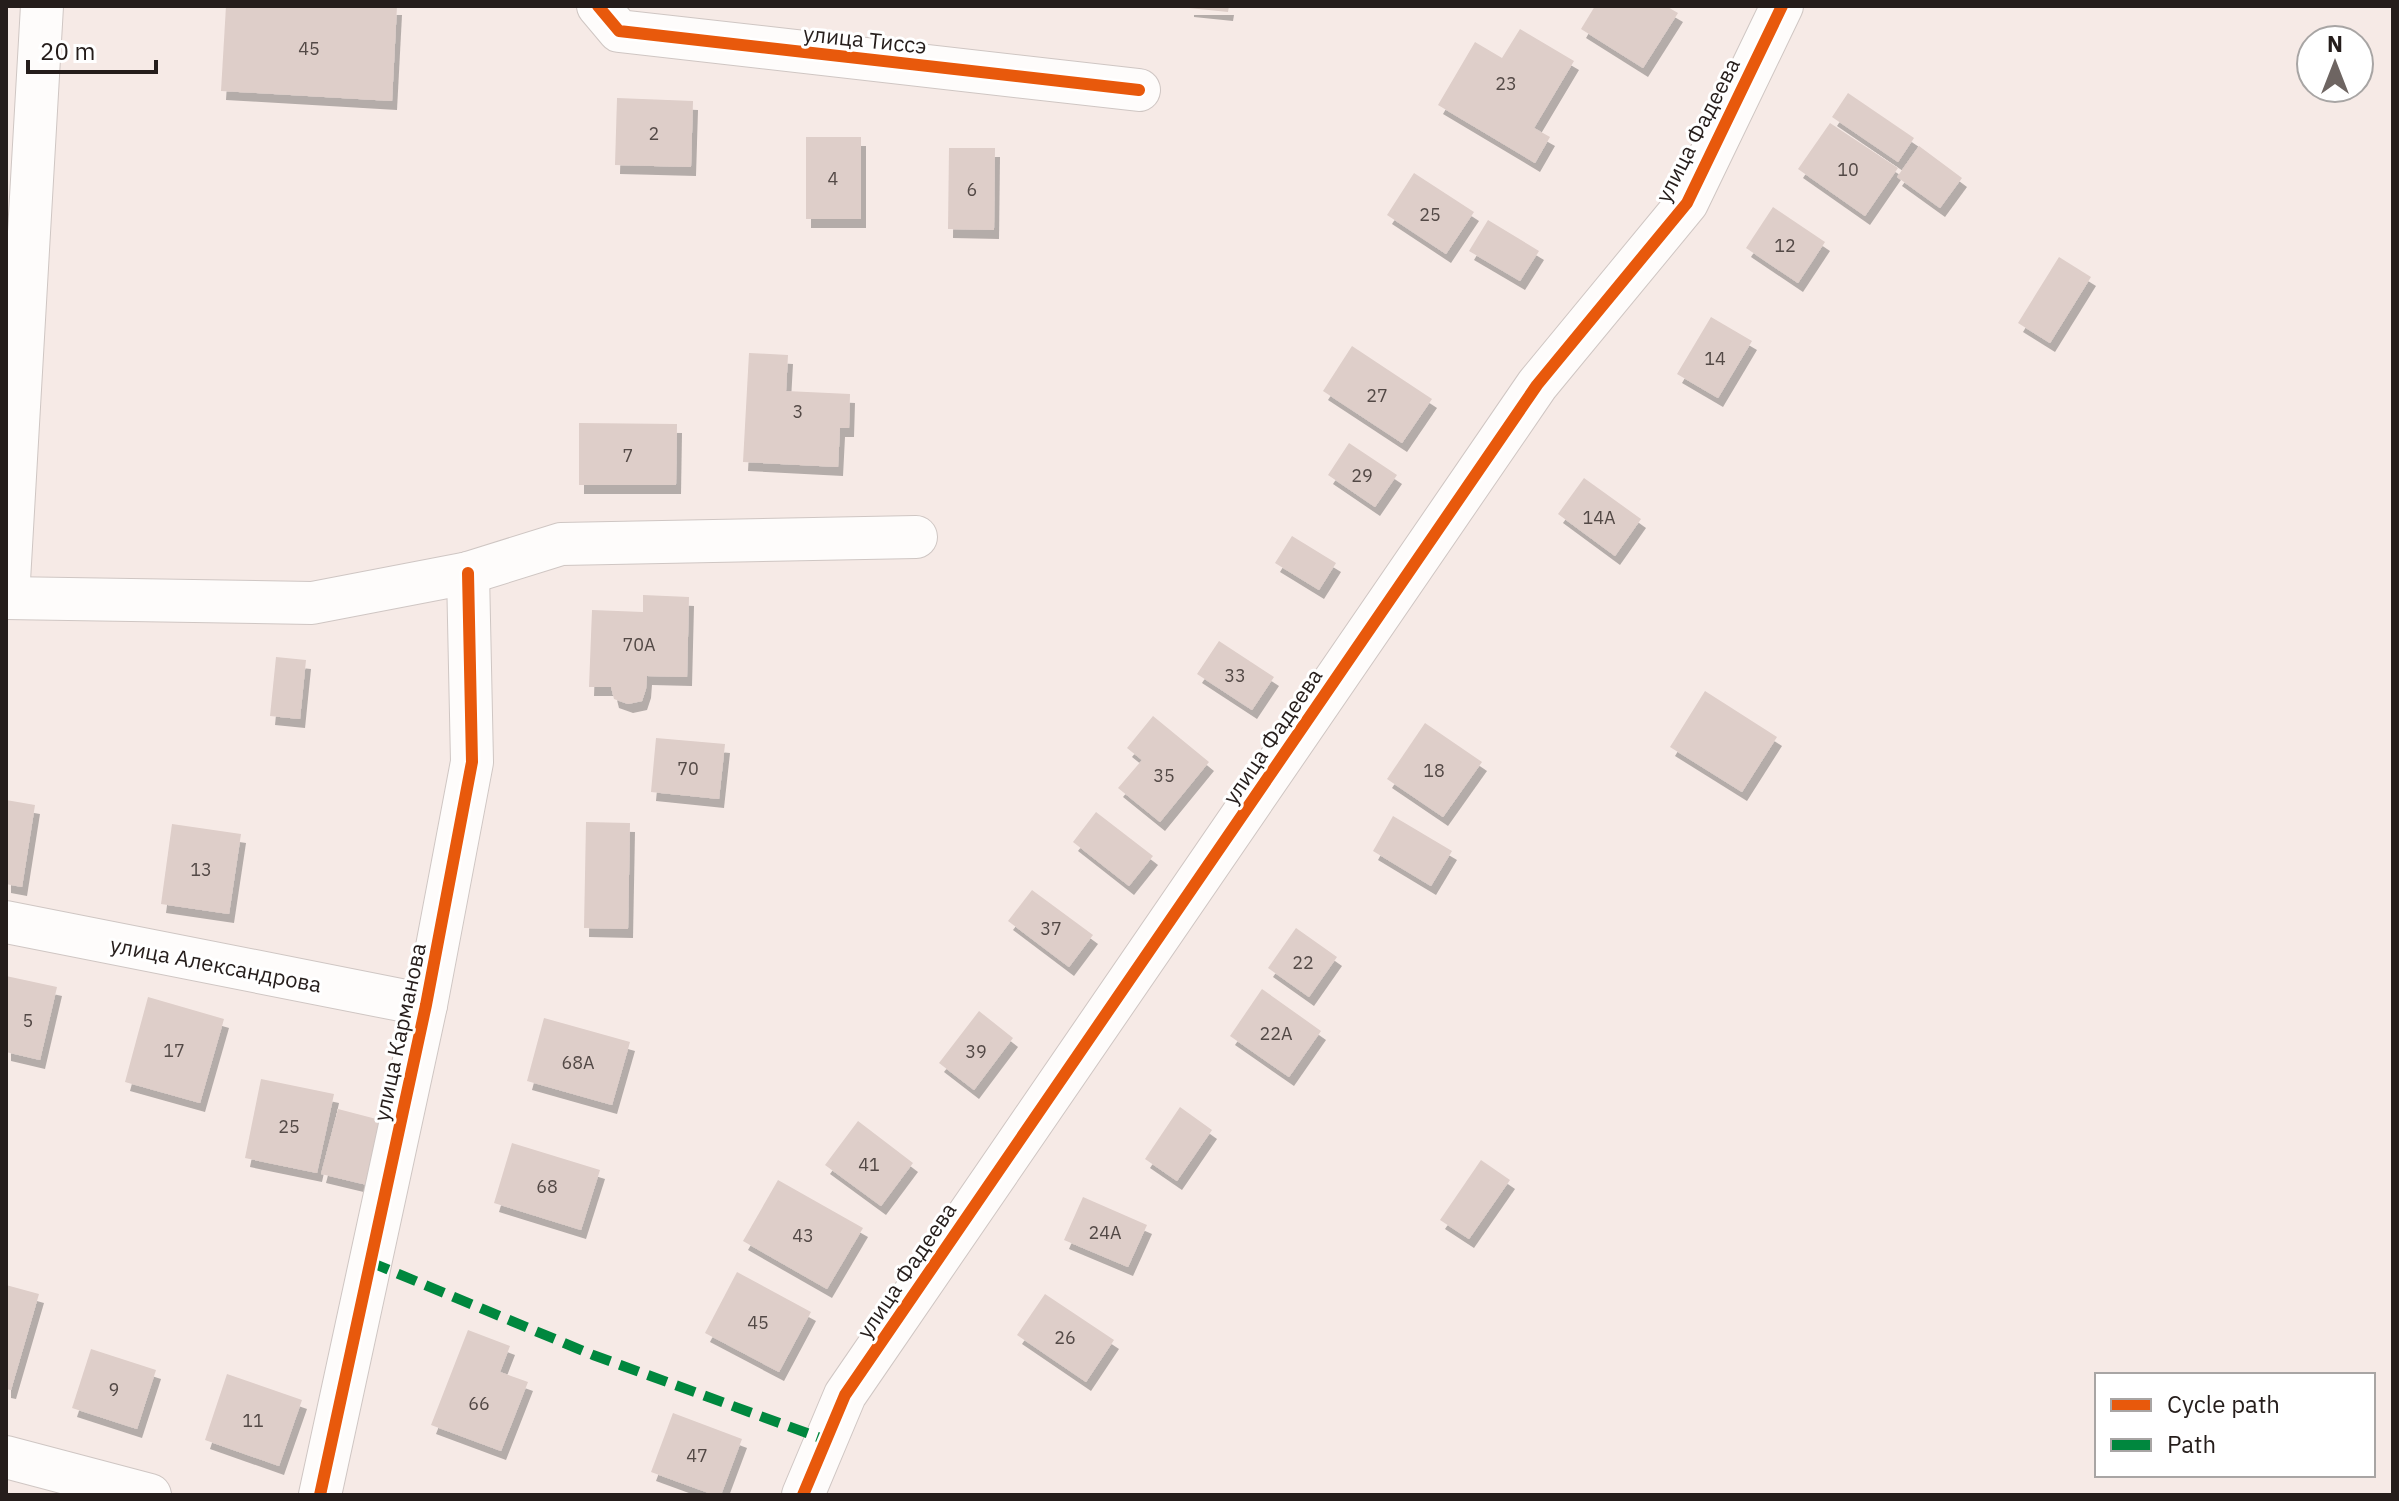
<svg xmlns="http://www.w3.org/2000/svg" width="2399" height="1501" viewBox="0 0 2399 1501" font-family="'IBM Plex Sans',sans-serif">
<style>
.building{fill:#decec9;filter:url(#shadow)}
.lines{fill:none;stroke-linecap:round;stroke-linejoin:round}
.minor-casing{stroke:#cfc6c3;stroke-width:44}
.minor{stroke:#fefcfb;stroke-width:42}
.quiet{stroke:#00873e;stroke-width:10;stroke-dasharray:20 10;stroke-linecap:butt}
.cycleway-casing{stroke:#fff;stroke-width:17}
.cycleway{stroke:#e8590c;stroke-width:12}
.labels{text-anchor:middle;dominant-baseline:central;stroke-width:6;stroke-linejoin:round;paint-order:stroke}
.number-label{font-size:18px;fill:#534946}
.street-label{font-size:22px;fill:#251d1b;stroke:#fff}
</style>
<defs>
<filter id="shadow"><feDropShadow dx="5" dy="9" stdDeviation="0" flood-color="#0004"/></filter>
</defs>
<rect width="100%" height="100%" fill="#f6eae6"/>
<g class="building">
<path d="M226 6H397L392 101 221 91Z"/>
<path d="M1189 6H1229L1228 12 1189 8Z"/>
<path d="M1595 6H1666L1678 13 1643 68 1581 29Z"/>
<path d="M1520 29 1574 61 1534 128 1550 137 1535 163 1438 105 1475 42 1502 58Z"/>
<path d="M1848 93 1914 138 1898 162 1832 117Z"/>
<path d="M617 98 693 101 691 167 615 165Z"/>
<path d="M1830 123 1898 168 1865 216 1798 169Z"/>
<rect x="806" y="137" width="55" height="82"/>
<path d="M1919 146 1962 178 1940 208 1897 177Z"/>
<path d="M949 148H995L994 230 948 229Z"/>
<path d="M1414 173 1474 212 1446 254 1387 215Z"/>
<path d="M1773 207 1825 242 1798 283 1746 248Z"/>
<path d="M1488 220 1539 251 1520 281 1469 251Z"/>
<path d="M2059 257 2091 277 2050 343 2018 323Z"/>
<path d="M1711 317 1752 341 1718 398 1677 374Z"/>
<path d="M1352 346 1432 399 1402 443 1323 391Z"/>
<path d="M749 353 788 355 786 391 850 394 849 428H840L838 467 743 462Z"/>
<path d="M579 423 677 424 676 485H579Z"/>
<path d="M1349 443 1397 475 1375 507 1328 475Z"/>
<path d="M1584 478 1641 519 1615 556 1558 514Z"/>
<path d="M1292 536 1336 563 1319 590 1275 563Z"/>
<path d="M643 595 689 597 687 677 647 676 646 689 642 701 628 704 614 699 611 687H589L592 610 643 612Z"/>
<path d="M1219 641 1274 677 1252 710 1197 674Z"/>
<path d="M276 657 306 660 300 719 270 716Z"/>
<path d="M1705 691 1777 737 1742 792 1670 747Z"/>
<path d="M1153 716 1209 762 1160 822 1118 788 1142 760 1127 748Z"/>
<path d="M1425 723 1482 762 1443 817 1387 779Z"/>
<path d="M656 738 725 744 719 799 651 792Z"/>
<path d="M6 800 35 805 22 887 6 884Z"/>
<path d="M1096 812 1153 856 1129 886 1073 842Z"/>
<path d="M1393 816 1452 851 1431 886 1373 851Z"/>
<path d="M586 822 630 823 628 929 584 928Z"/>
<path d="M172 824 241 834 229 914 161 904Z"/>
<path d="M1032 890 1093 935 1069 967 1008 921Z"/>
<path d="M1296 928 1337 957 1309 997 1268 968Z"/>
<path d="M6 976 57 987 40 1060 6 1052Z"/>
<path d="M1262 989 1321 1031 1289 1077 1230 1036Z"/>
<path d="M148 997 224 1019 200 1103 125 1082Z"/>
<path d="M979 1011 1013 1038 974 1090 939 1063Z"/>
<path d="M544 1018 630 1042 612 1105 527 1081Z"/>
<path d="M261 1079 334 1094 317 1173 245 1158Z"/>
<path d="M1180 1107 1212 1130 1177 1181 1145 1159Z"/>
<path d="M338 1109 384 1121 367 1185 321 1174Z"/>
<path d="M858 1121 913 1163 881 1206 825 1165Z"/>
<path d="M512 1143 600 1170 581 1230 494 1203Z"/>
<path d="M1481 1160 1510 1180 1469 1239 1440 1220Z"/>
<path d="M778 1180 863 1228 827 1289 743 1241Z"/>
<path d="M1083 1197 1147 1225 1128 1267 1064 1240Z"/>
<path d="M737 1272 811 1312 779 1372 705 1333Z"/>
<path d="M6 1285 39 1294 11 1390 6 1389Z"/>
<path d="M1045 1294 1114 1340 1086 1382 1017 1335Z"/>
<path d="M468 1330 510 1346 500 1372 528 1382 501 1451 431 1425Z"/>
<path d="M91 1349 156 1370 137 1429 72 1408Z"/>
<path d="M227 1374 302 1400 279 1466 205 1440Z"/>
<path d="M673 1413 742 1439 721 1495H714L651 1472Z"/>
</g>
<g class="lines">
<defs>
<g id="minor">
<path d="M598 6 619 31 1139 90"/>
<path d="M6 598 312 603 468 573 561 544 916 537"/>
<path d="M8 598 42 6"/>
<path d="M6 922 426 1005"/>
<path d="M6 1457 150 1495"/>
<path d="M320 1495 426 1005 472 762 468 573"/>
<path d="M803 1495 845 1395 1537 385 1687 203 1782 6"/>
</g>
</defs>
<use href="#minor" class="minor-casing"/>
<use href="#minor" class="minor"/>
<path class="quiet" d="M370 1262 593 1355 826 1440"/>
<defs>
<g id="cycleway">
<path d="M598 6 619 31 1139 90"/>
<path d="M320 1495 426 1005 472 762 468 573"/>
<path d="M803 1495 845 1395 1537 385 1687 203 1782 6"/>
</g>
</defs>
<use href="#cycleway" class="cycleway-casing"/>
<use href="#cycleway" class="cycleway"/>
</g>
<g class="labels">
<g class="number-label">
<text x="309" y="48">45</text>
<text x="1506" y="83">23</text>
<text x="654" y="133">2</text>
<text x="1848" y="169">10</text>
<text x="833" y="178">4</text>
<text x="972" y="189">6</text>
<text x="1430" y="214">25</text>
<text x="1785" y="245">12</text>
<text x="1715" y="358">14</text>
<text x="1377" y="395">27</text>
<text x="798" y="411">3</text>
<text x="628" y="455">7</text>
<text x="1362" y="475">29</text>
<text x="1599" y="517">14А</text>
<text x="639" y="644">70А</text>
<text x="1235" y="675">33</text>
<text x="688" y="768">70</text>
<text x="1434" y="770">18</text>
<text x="1164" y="775">35</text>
<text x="201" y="869">13</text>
<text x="1051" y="928">37</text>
<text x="1303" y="962">22</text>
<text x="28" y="1020">5</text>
<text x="1276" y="1033">22А</text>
<text x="174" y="1050">17</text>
<text x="976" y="1051">39</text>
<text x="578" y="1062">68А</text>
<text x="289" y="1126">25</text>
<text x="869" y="1164">41</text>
<text x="547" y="1186">68</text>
<text x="1105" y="1232">24А</text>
<text x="803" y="1235">43</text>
<text x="758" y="1322">45</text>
<text x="1065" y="1337">26</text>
<text x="114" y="1389">9</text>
<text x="479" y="1403">66</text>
<text x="253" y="1420">11</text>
<text x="697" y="1455">47</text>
</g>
<g class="street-label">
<text transform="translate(865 39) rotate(6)">улица Тиссэ</text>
<text transform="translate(1697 130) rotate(-63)">улица Фадеева</text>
<text transform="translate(1272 736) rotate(-56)">улица Фадеева</text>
<text transform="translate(216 964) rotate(11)">улица Александрова</text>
<text transform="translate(399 1032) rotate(-78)">улица Карманова</text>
<text transform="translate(906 1270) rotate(-56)">улица Фадеева</text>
</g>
</g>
<rect width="2399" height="1501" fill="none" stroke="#251d1b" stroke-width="16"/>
<rect x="2095" y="1373" width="280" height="104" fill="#ffffff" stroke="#a8a5a4" stroke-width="2"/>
<rect x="2111" y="1399" width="40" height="12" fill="#e8590c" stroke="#a8a5a4" stroke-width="2"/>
<text x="2167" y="1413" font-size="24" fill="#251d1b">Cycle path</text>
<rect x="2111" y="1439" width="40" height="12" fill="#00873e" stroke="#a8a5a4" stroke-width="2"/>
<text x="2167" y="1453" font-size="24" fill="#251d1b">Path</text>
<g transform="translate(2335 64)"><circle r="38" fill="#ffffff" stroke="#a8a5a4" stroke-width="2"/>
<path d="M0-6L14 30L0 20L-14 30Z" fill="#6e6562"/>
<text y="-12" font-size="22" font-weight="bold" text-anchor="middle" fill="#251d1b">N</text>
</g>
<path d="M28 60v12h128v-12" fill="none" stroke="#251d1b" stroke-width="4"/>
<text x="40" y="60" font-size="24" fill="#251d1b" stroke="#ffffff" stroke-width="6" paint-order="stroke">20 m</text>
</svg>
